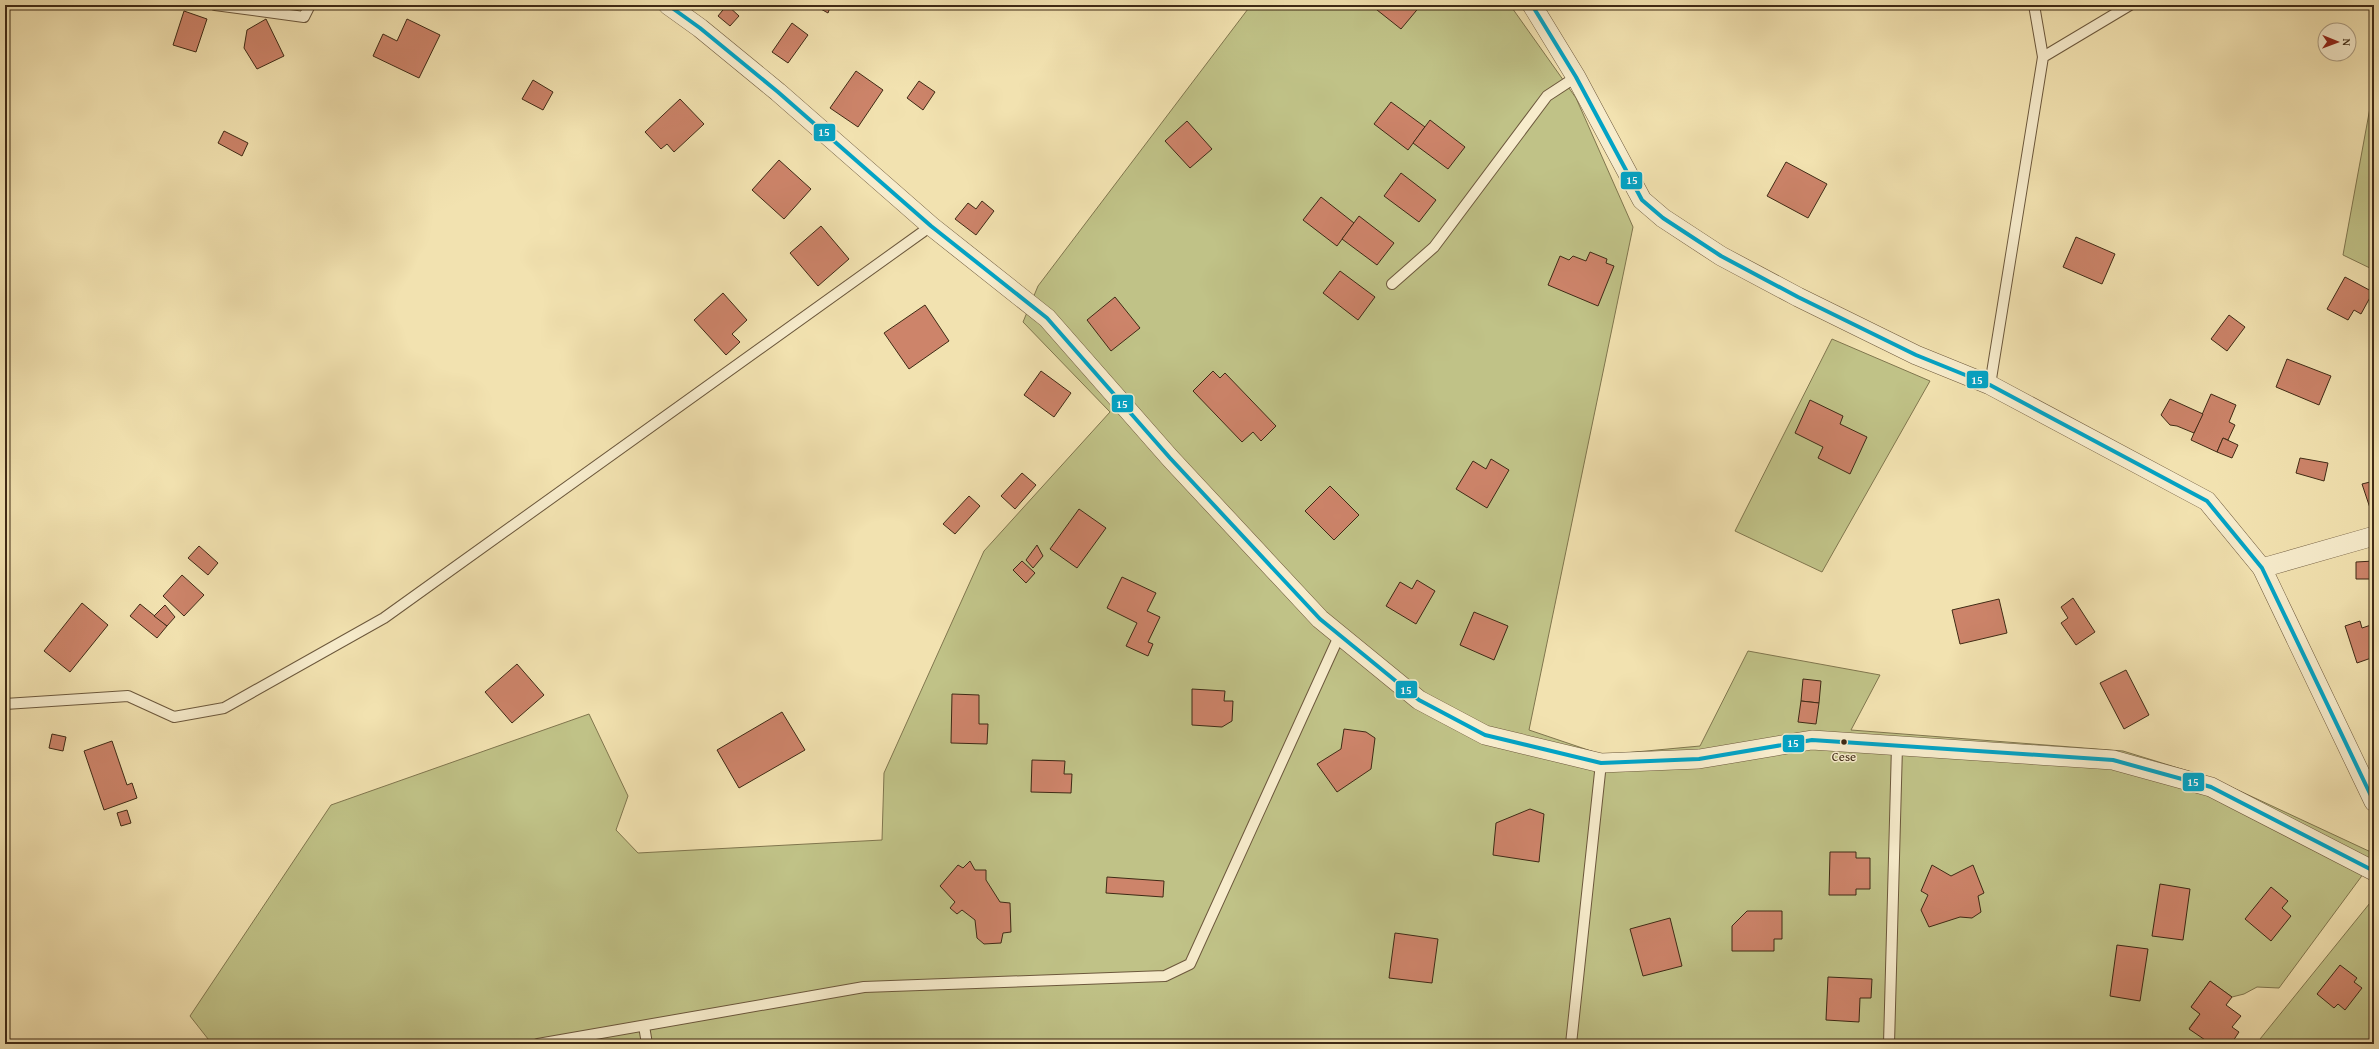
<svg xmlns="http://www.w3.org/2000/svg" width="2379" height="1049" viewBox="0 0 2379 1049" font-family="'Gentium Book Plus',serif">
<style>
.green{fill:#c0c287;stroke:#80764e}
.building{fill:#cd846a;stroke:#3f2a15}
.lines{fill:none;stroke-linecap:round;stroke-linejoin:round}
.service-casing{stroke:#6c583c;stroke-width:12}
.minor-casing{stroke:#6c583c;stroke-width:20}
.service{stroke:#f7eccc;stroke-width:10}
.minor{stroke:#f7eccc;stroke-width:19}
.bus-1-casing{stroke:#f7eccc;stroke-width:7}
.bus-1{stroke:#03a3c5;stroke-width:4}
.bus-dot{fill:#3f2a15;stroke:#f7eccc;stroke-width:1.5}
.labels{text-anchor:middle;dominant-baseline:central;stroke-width:3;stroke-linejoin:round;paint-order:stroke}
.bus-label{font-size:13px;fill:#3f2a15;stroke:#f7eccc}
.line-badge{stroke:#f7eccc;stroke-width:1.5}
.badge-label{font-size:11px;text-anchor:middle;font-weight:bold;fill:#fff}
</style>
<rect width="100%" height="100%" fill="#f2e2b0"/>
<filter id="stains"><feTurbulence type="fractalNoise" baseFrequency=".005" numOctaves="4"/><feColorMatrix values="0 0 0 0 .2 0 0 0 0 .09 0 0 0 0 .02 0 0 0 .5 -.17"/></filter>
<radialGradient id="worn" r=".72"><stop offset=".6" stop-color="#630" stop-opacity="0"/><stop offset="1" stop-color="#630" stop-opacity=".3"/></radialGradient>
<g class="green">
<path d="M1251 5H1510L1576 98 1633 227 1529 730 1603 755 1700 746 1748 651 1880 675 1851 730 2123 751 2214 779 2373 853 2361 877 2279 988 2257 987 2244 994 2232 997 2210 981 2191 1007 2200 1014 2189 1028 2211 1044H212L190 1016 331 805 589 714 628 796 616 830 638 853 882 840 884 773 984 551 1110 412 1023 322 1038 286Z"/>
<path d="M2374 86V270L2343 255Z"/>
<path d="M1832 339 1930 381 1822 572 1735 531Z"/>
<path d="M2374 898V1044H2256Z"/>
</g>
<g class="building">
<path d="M727 5 739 16 730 26 718 16Z"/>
<path d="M821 5H831L828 13 819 8Z"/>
<path d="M1373 5H1421L1401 29 1372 6Z"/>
<path d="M184 11 207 19 196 52 173 45Z"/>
<path d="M266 19 284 56 257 69 244 48 247 30Z"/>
<path d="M407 19 440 35 419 78 373 56 383 34 397 41Z"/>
<path d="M792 23 808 35 788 63 772 52Z"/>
<path d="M856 71 883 90 858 127 830 108Z"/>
<path d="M533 80 553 92 543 110 522 99Z"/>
<path d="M919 81 935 92 923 110 907 98Z"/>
<path d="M680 99 704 124 674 152 667 144 661 149 645 132Z"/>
<path d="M1391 102 1425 127 1408 150 1374 124Z"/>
<path d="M1430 120 1465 147 1448 169 1413 143Z"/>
<path d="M1187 121 1212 149 1190 168 1165 141Z"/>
<path d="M224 131 248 143 242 156 218 143Z"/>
<path d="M779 160 811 189 784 219 752 190Z"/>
<path d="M1786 162 1827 184 1808 218 1767 196Z"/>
<path d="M1401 173 1436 200 1419 222 1384 196Z"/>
<path d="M1321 197 1354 223 1337 246 1303 220Z"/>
<path d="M982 201 994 211 976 235 955 219 968 203 976 209Z"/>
<path d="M1359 216 1394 243 1377 265 1342 239Z"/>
<path d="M821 226 849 259 818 286 790 253Z"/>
<path d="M2076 237 2115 254 2102 284 2063 267Z"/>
<path d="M1590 252 1607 259 1606 263 1614 266 1598 306 1548 285 1560 256 1569 260 1573 256 1586 261Z"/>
<path d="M1340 271 1375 297 1358 320 1323 293Z"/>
<path d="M2345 277 2373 292 2361 314 2354 310 2348 320 2327 309Z"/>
<path d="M723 293 747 320 732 334 740 342 726 355 694 320Z"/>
<path d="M1115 297 1140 328 1111 351 1087 320Z"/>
<path d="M925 305 949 341 909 369 884 333Z"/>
<path d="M2229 315 2245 327 2227 351 2211 339Z"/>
<path d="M2287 359 2331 376 2319 405 2276 387Z"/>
<path d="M1041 371 1071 393 1054 417 1024 395Z"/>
<path d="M1213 371 1220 378 1225 373 1276 426 1261 441 1253 432 1242 442 1193 391Z"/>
<path d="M2211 394 2236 405 2229 422 2235 425 2228 440 2223 438 2217 452 2191 440Z"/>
<path d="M2170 399 2203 414 2194 433 2177 426 2170 425 2161 415Z"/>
<path d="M1810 400 1843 416 1840 424 1867 437 1850 474 1818 458 1823 447 1795 433Z"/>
<path d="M2223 438 2238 445 2232 458 2217 452Z"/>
<path d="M2300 458 2328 463 2324 481 2296 473Z"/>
<path d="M1491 459 1509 470 1487 508 1456 489 1473 461 1486 469Z"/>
<path d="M1022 473 1036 485 1015 509 1001 496Z"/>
<path d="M2374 481V510L2371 511 2362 484Z"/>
<path d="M1330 486 1359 515 1334 540 1305 511Z"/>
<path d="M969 496 980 506 955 534 943 524Z"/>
<path d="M1079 509 1106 528 1077 568 1050 549Z"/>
<path d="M1037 545 1043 556 1033 568 1026 560Z"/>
<path d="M199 546 218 563 208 575 188 558Z"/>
<path d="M1022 561 1035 573 1026 583 1013 570Z"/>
<path d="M2374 561V579H2356V562Z"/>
<path d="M182 575 204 595 184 616 163 596Z"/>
<path d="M1122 577 1156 593 1147 611 1160 617 1148 642 1153 644 1148 656 1126 646 1137 623 1107 608Z"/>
<path d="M1417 580 1435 591 1416 624 1386 606 1400 582 1412 589Z"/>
<path d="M2073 598 2095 632 2076 645 2061 623 2068 618 2061 607Z"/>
<path d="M1999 599 2007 633 1960 644 1952 610Z"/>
<path d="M82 603 108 625 70 672 44 651Z"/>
<path d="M140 604 167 626 157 638 130 616Z"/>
<path d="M165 605 175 617 167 626 154 616Z"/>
<path d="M1474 612 1508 626 1494 660 1460 645Z"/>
<path d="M2360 621 2362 628 2374 624V657L2357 663 2345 626Z"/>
<path d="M517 664 544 695 512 723 485 692Z"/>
<path d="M2126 670 2149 715 2124 729 2100 683Z"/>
<path d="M1803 679 1821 681 1819 703 1801 701Z"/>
<path d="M1192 689 1225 691 1224 701H1233L1232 721 1222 727 1192 725Z"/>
<path d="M952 694 979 695V724H988L987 744 951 743Z"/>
<path d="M1801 701 1819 703 1816 724 1798 722Z"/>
<path d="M782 712 805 750 739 788 717 750Z"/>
<path d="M1344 729 1366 732 1375 738 1371 769 1337 792 1317 764 1341 749Z"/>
<path d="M52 734 66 737 63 751 49 748Z"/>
<path d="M112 741 127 785 132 783 137 798 104 810 84 751Z"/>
<path d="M1032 760 1065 761 1064 774H1072L1071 793 1031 792Z"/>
<path d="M1530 809 1544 814 1539 862 1493 855 1496 823Z"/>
<path d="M127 810 131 823 121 826 117 813Z"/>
<path d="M1830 852H1856V858H1870V889H1856V895H1829Z"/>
<path d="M970 861 975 870H986V880L1000 902 1010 903 1011 932 1003 933 1001 943 984 944 977 938 975 920 962 910 957 914 950 908 955 902 940 886 958 865 963 868Z"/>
<path d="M1932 865 1951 876 1973 865 1984 893 1978 896 1981 912 1972 918 1960 917 1929 927 1921 910 1928 895 1921 891Z"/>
<path d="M1107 877 1164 881 1163 897 1106 893Z"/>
<path d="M2160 884 2190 889 2183 940 2152 936Z"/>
<path d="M2271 887 2288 901 2282 908 2291 916 2271 941 2245 919Z"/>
<path d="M1747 911H1782V939H1774V951H1732V926Z"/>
<path d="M1670 918 1682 966 1643 976 1630 929Z"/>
<path d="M1395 933 1438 939 1432 983 1389 978Z"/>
<path d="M2117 945 2148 949 2140 1001 2110 996Z"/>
<path d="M2340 965 2357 978 2354 982 2362 988 2345 1010 2338 1004 2334 1008 2317 994Z"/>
<path d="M1828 977 1872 979 1871 998H1860L1859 1022 1826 1020Z"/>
<path d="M2210 981 2232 997 2226 1005 2241 1016 2232 1027 2239 1032 2231 1044H2211L2189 1029 2200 1014 2191 1007Z"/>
</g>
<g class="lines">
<defs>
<g id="service">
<path d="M215 5 304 17 310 5"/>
<path d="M2034 5 2043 57"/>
<path d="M1392 284 1434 247 1547 96 1576 77"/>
<path d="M1990 385 2043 57 2130 5"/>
<path d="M5 704 128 696 174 717 224 708 384 618 931 226"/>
<path d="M644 1026 647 1044"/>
<path d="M538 1044 864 987 1165 976 1190 964 1340 634"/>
<path d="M1571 1044 1601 763"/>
<path d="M1889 1044 1897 746"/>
</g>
<g id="minor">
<path d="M668 5 700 28 778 92 931 226 1047 318 1170 458 1320 619 1419 700 1485 735 1601 763 1699 759 1812 740 2113 760 2211 787 2374 871"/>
<path d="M1532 5 1576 77 1642 200 1663 218 1721 256 1798 297 1916 355 1990 385 2207 501 2262 568 2374 802"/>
<path d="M2262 568 2374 536"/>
</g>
</defs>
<use href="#service" class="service-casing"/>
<use href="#minor" class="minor-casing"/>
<use href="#service" class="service"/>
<use href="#minor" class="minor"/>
<defs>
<g id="bus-1">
<path d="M668 5 700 28 778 92 931 226 1047 318 1170 458 1320 619 1419 700 1485 735 1601 763 1699 759 1812 740 2113 760 2211 787 2374 871"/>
<path d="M1532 5 1576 77 1642 200 1663 218 1721 256 1798 297 1916 355 1990 385 2207 501 2262 568 2374 802"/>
</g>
</defs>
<use href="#bus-1" class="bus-1-casing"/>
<use href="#bus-1" class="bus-1"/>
</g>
<circle class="bus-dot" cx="1844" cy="742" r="3.5"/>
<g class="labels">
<g class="bus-label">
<text x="1844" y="756">Cese</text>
</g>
</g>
<g class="line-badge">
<rect x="813" y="123" width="23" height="19" rx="4" fill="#03a3c5"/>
<rect x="1620" y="171" width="23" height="19" rx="4" fill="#03a3c5"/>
<rect x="1966" y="370" width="23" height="19" rx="4" fill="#03a3c5"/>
<rect x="1111" y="394" width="23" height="19" rx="4" fill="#03a3c5"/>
<rect x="1395" y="680" width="23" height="19" rx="4" fill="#03a3c5"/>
<rect x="1782" y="734" width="23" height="19" rx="4" fill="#03a3c5"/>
<rect x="2182" y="772" width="23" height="20" rx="4" fill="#03a3c5"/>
</g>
<g class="badge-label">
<text x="824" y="136">15</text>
<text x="1632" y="184">15</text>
<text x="1977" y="384">15</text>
<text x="1122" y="408">15</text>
<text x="1406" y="694">15</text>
<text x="1793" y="747">15</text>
<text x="2193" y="786">15</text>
</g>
<rect width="2379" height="1049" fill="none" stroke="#f2e2b0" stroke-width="20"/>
<rect x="6" y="6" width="2367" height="1037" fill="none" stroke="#3f2a15" stroke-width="2"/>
<rect x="10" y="10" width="2359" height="1029" fill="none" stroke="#3f2a15"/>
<g transform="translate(2337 42) rotate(91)"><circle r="19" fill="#f7eccc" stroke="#ad9e83"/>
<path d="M0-3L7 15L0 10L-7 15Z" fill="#8f2418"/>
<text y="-6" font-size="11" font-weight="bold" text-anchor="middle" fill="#3f2a15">N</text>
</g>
<rect width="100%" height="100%" filter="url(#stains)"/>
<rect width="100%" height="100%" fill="url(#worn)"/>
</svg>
